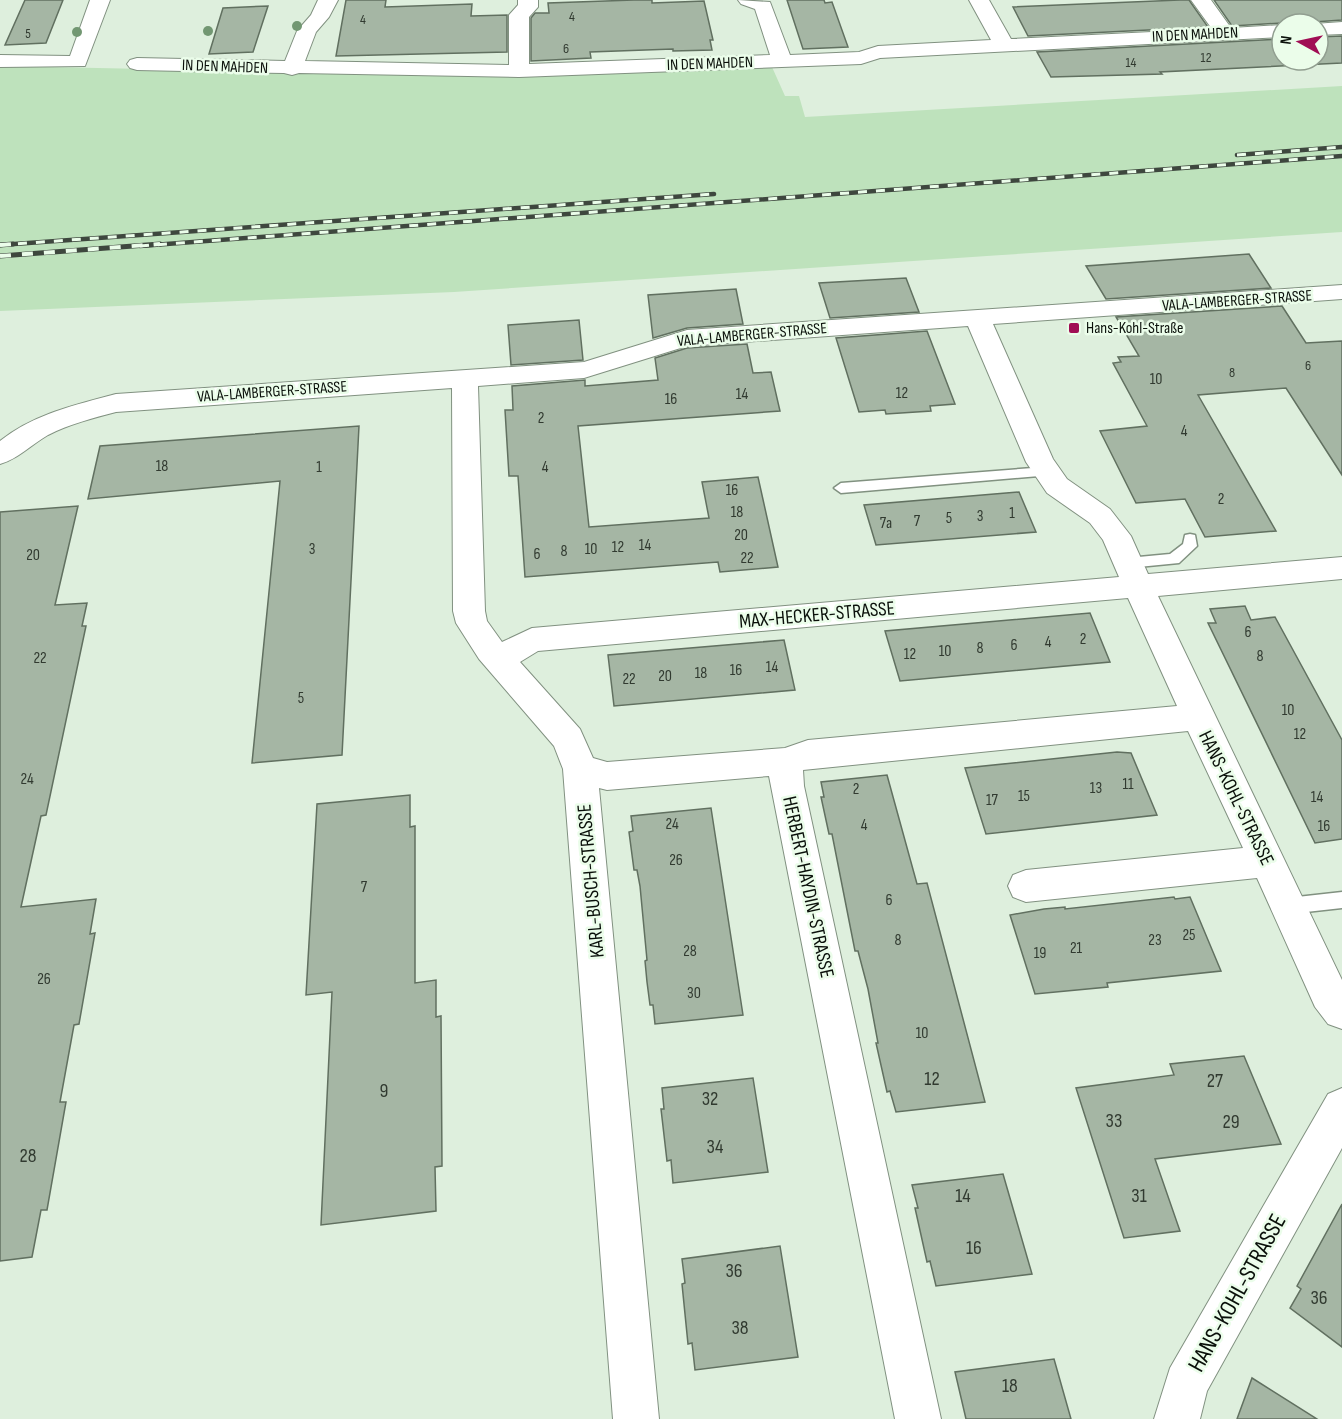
<svg xmlns="http://www.w3.org/2000/svg" width="1342" height="1419" viewBox="0 0 1342 1419" font-family="'Sofia Sans Condensed',sans-serif">
<style>
.green{fill:#bee2bc}
.building{fill:#a5b6a4;stroke:#617060;stroke-width:1.5}
.lines{fill:none;stroke-linecap:round;stroke-linejoin:round}
.service-casing{stroke:#819180;stroke-width:3}
.minor-casing{stroke:#819180;stroke-width:2}
.service{fill:#fff;fill-rule:evenodd}
.minor{fill:#fff;fill-rule:evenodd}
.rail-far1-casing{stroke:#3e473e;stroke-width:4.5}
.rail-casing{stroke:#3e473e;stroke-width:5}
.rail-far1{stroke:#ebfdea;stroke-width:3;stroke-dasharray:9;stroke-linecap:butt}
.rail{stroke:#ebfdea;stroke-width:4;stroke-dasharray:11;stroke-linecap:butt}
.tree{fill:#729772}
.poi-dot{fill:#a00d54;stroke:#ebfdea;stroke-width:2}
.labels{text-anchor:middle;dominant-baseline:central;stroke-width:5;stroke-linejoin:round;paint-order:stroke}
.far-number-label{font-size:14px;fill:#313a30}
.far-street-label{font-size:16px;fill:#0a100a;stroke:#ebfdea}
.far-poi-label{font-size:16px;fill:#0a100a;stroke:#ebfdea;text-anchor:start}
.number-label{font-size:16px;fill:#313a30}
.street-label{font-size:20px;fill:#0a100a;stroke:#ebfdea}
.near-number-label{font-size:20px;fill:#313a30}
.near-street-label{font-size:24px;fill:#0a100a;stroke:#ebfdea}
</style>
<rect width="100%" height="100%" fill="#deefdd"/>
<path class="green" d="M0 66 527 77 772 67 785 96H799L805 117 1342 86V232L454 292 0 311Z"/>
<g class="building">
<path d="M25 0H63L46 43 5 45Z"/>
<path d="M346 0H386L385 7 472 4 471 16 507 15V52L336 56Z"/>
<path d="M634 0H652V3L704 1 713 40H710L712 50 673 51V49L590 52 591 58 531 61V18L535 13H549L548 3Z"/>
<path d="M787 0H824L825 3 832 2 848 47 803 49Z"/>
<path d="M1180 0H1189L1208 27 1028 36 1013 7Z"/>
<path d="M1214 0H1342V20L1314 22 1312 24 1282 23 1232 26Z"/>
<path d="M268 6 253 52 209 54 223 8Z"/>
<path d="M1342 36V63L1160 72 1162 74 1051 77 1037 52 1282 39V60H1318V37Z"/>
<path d="M1249 254 1271 288 1106 299 1086 266Z"/>
<path d="M906 278 919 312 830 318 819 283Z"/>
<path d="M736 289 743 324 687 328 653 338 648 295Z"/>
<path d="M1282 306 1306 343 1342 341V475L1286 388 1198 395 1276 531 1205 537 1185 499 1136 503 1100 431 1147 426 1113 363 1121 362 1118 357 1139 356 1116 317Z"/>
<path d="M579 320 583 360 511 365 508 325Z"/>
<path d="M927 331 955 404 930 406 931 411 886 414 885 410 859 412 836 338Z"/>
<path d="M747 344 753 373 771 372 780 411 578 426 589 527 709 518 702 482 758 477 778 567 720 572 718 562 525 577 518 476H509L505 410H513L512 386 585 380V386L658 380 655 358 687 348Z"/>
<path d="M359 426 342 755 252 763 280 481 88 499 100 446Z"/>
<path d="M1019 492 1036 532 876 545 864 505Z"/>
<path d="M78 506 55 605 87 603 82 626H86L46 815 41 816 21 907 96 899 90 934 95 933 79 1024 74 1025 60 1102H66L47 1210H41L32 1257 0 1261V512Z"/>
<path d="M1245 606 1251 620 1275 617 1342 740V839L1315 843 1208 623H1216L1210 609Z"/>
<path d="M1090 613 1110 662 900 681 885 631Z"/>
<path d="M784 640 795 690 614 706 608 655Z"/>
<path d="M1117 752 1131 753 1157 815 986 834 965 768Z"/>
<path d="M887 775 917 884 927 883 985 1102 896 1112 890 1091 887 1092 876 1043H878L868 989 858 951H855L832 834H829L821 797H824L821 782Z"/>
<path d="M410 795V827L415 826V983L436 980V1017L441 1016 442 1166 435 1167 436 1211 321 1225 332 992 306 995 317 804Z"/>
<path d="M711 808 743 1015 655 1024 653 1005H650L647 982 645 961 647 960 640 886 637 870H634L629 832 633 831 631 816Z"/>
<path d="M1174 897 1175 899 1190 897 1221 971 1107 983 1108 987 1035 994 1010 915 1044 909 1065 907V909Z"/>
<path d="M1244 1056 1281 1144 1155 1159 1180 1231 1124 1238 1076 1088 1174 1075 1170 1064Z"/>
<path d="M753 1078 768 1172 673 1183 671 1160 667 1161 661 1109H664L662 1088Z"/>
<path d="M1003 1174 1032 1274 936 1286 930 1261 927 1262 915 1208H918L912 1185Z"/>
<path d="M1342 1204V1347L1290 1308 1301 1289 1297 1286Z"/>
<path d="M780 1246 798 1357 695 1370 692 1343 688 1344 682 1284 685 1283 682 1259Z"/>
<path d="M1054 1359 1071 1419H966L955 1372Z"/>
<path d="M1252 1378 1317 1419H1237Z"/>
</g>
<g class="lines">
<defs>
<g id="service">
<path d="M1046 467 1051 469 1053 472 1051 475 841 493 834 488 841 483Z"/>
<path d="M1190 534 1195 535 1197 546 1179 563 1128 568 1123 567 1120 563 1123 559 1128 558 1170 554 1183 544 1185 535Z"/>
<path d="M1342 892V908L1288 914 1281 912 1279 906 1281 900 1288 898Z"/>
</g>
<g id="minor">
<path d="M90 0H110L85 66 0 67V55L70 56Z"/>
<path d="M318 0H338L329 17 316 32 305 61 509 65V15L518 5V0H538V7L529 17V64L770 55 755 9 741 4 738 0 770 2 790 55 859 52 878 46 991 40 969 0H989L1011 39 1212 29 1191 0H1211L1231 28 1282 25V37L880 58 861 64 519 77 299 73 292 75 284 73 137 70 130 68 127 64 130 60 137 58 285 61 297 31 311 15Z"/>
<path d="M1342 22V34L1318 35V24H1314Z"/>
<path d="M1342 285V299L993 324 1053 459 1067 479 1110 509 1131 536 1148 574 1342 557V579L1158 596 1342 980V1029L1328 1024 1315 1007 1257 878 1026 902 1013 897 1008 886 1013 875 1026 870 1243 848 1188 731 803 770 804 786 941 1419H895L769 776 607 790 599 788 659 1419H613L563 769 554 746 479 659 456 623 453 611 452 388 116 412C93 418 70 424 48 435 32 444 18 459 0 464V441C34 414 75 405 116 394L584 362 687 330ZM968 326 1026 462 1047 493 1090 523 1103 540 1119 577 532 628 502 642 487 621 485 611 478 386 584 378 687 346ZM1128 598 1177 706 808 740 785 748 607 762 593 758 580 729 520 662 538 651Z"/>
<path d="M1342 1088V1148L1207 1391 1200 1419H1154L1170 1368 1328 1094Z"/>
</g>
</defs>
<use href="#service" class="service-casing"/>
<use href="#minor" class="minor-casing"/>
<use href="#service" class="service"/>
<use href="#minor" class="minor"/>
<defs>
<g id="rail-far1">
<path d="M1237 155 1342 147"/>
<path d="M0 245 714 194"/>
<path d="M140 246 1342 156"/>
</g>
<g id="rail">
<path d="M0 245 13 244"/>
<path d="M0 256 160 244"/>
</g>
</defs>
<use href="#rail-far1" class="rail-far1-casing"/>
<use href="#rail" class="rail-casing"/>
<use href="#rail-far1" class="rail-far1"/>
<use href="#rail" class="rail"/>
</g>
<g class="tree">
<circle cx="297" cy="26" r="5"/>
<circle cx="208" cy="31" r="5"/>
<circle cx="77" cy="32" r="5"/>
</g>
<rect class="poi-dot" x="1068" y="322" width="12" height="12" rx="3"/>
<g class="labels">
<g class="far-number-label">
<text x="572" y="16">4</text>
<text x="363" y="19">4</text>
<text x="28" y="33">5</text>
<text x="566" y="48">6</text>
<text x="1206" y="57">12</text>
<text x="1131" y="62">14</text>
<text x="1308" y="365">6</text>
<text x="1232" y="372">8</text>
</g>
<g class="far-street-label">
<text transform="translate(1195 35) rotate(-3)">IN DEN MAHDEN</text>
<text transform="translate(710 64) rotate(-2)">IN DEN MAHDEN</text>
<text transform="translate(225 67) rotate(2)">IN DEN MAHDEN</text>
<text transform="translate(1237 301) rotate(-4)">VALA-LAMBERGER-STRASSE</text>
<text transform="translate(752 335) rotate(-5)">VALA-LAMBERGER-STRASSE</text>
<text transform="translate(272 392) rotate(-4)">VALA-LAMBERGER-STRASSE</text>
</g>
<g class="far-poi-label">
<text x="1086" y="328">Hans-Kohl-Straße</text>
</g>
<g class="number-label">
<text x="1156" y="379">10</text>
<text x="902" y="393">12</text>
<text x="742" y="394">14</text>
<text x="671" y="399">16</text>
<text x="541" y="418">2</text>
<text x="1184" y="431">4</text>
<text x="162" y="466">18</text>
<text x="319" y="467">1</text>
<text x="545" y="467">4</text>
<text x="732" y="490">16</text>
<text x="1221" y="499">2</text>
<text x="737" y="512">18</text>
<text x="1012" y="513">1</text>
<text x="980" y="516">3</text>
<text x="949" y="518">5</text>
<text x="917" y="521">7</text>
<text x="886" y="523">7a</text>
<text x="741" y="535">20</text>
<text x="645" y="545">14</text>
<text x="618" y="547">12</text>
<text x="312" y="549">3</text>
<text x="591" y="549">10</text>
<text x="564" y="551">8</text>
<text x="537" y="554">6</text>
<text x="33" y="555">20</text>
<text x="747" y="558">22</text>
<text x="1248" y="632">6</text>
<text x="1083" y="639">2</text>
<text x="1048" y="642">4</text>
<text x="1014" y="645">6</text>
<text x="980" y="648">8</text>
<text x="945" y="651">10</text>
<text x="910" y="654">12</text>
<text x="1260" y="656">8</text>
<text x="40" y="658">22</text>
<text x="772" y="667">14</text>
<text x="736" y="670">16</text>
<text x="701" y="673">18</text>
<text x="665" y="676">20</text>
<text x="629" y="679">22</text>
<text x="301" y="698">5</text>
<text x="1288" y="710">10</text>
<text x="1300" y="734">12</text>
<text x="27" y="779">24</text>
<text x="1128" y="784">11</text>
<text x="1096" y="788">13</text>
<text x="856" y="789">2</text>
<text x="1024" y="796">15</text>
<text x="1317" y="797">14</text>
<text x="992" y="800">17</text>
<text x="672" y="824">24</text>
<text x="864" y="825">4</text>
<text x="1324" y="826">16</text>
<text x="676" y="860">26</text>
<text x="364" y="887">7</text>
<text x="889" y="900">6</text>
<text x="1189" y="935">25</text>
<text x="898" y="940">8</text>
<text x="1155" y="940">23</text>
<text x="1076" y="948">21</text>
<text x="690" y="951">28</text>
<text x="1040" y="953">19</text>
<text x="44" y="979">26</text>
<text x="694" y="993">30</text>
<text x="922" y="1033">10</text>
</g>
<g class="street-label">
<text transform="translate(817 615) rotate(-5)">MAX-HECKER-STRASSE</text>
<text transform="translate(1236 798) rotate(64)">HANS-KOHL-STRASSE</text>
<text transform="translate(591 881) rotate(-95)">KARL-BUSCH-STRASSE</text>
<text transform="translate(808 887) rotate(78)">HERBERT-HAYDIN-STRASSE</text>
</g>
<g class="near-number-label">
<text x="932" y="1079">12</text>
<text x="1215" y="1081">27</text>
<text x="384" y="1091">9</text>
<text x="710" y="1099">32</text>
<text x="1114" y="1121">33</text>
<text x="1231" y="1122">29</text>
<text x="715" y="1147">34</text>
<text x="28" y="1156">28</text>
<text x="963" y="1196">14</text>
<text x="1139" y="1196">31</text>
<text x="974" y="1248">16</text>
<text x="734" y="1271">36</text>
<text x="1319" y="1298">36</text>
<text x="740" y="1328">38</text>
<text x="1010" y="1386">18</text>
</g>
<g class="near-street-label">
<text transform="translate(1237 1293) rotate(-61)">HANS-KOHL-STRASSE</text>
</g>
</g>
<g transform="translate(1300 42) rotate(278)"><circle r="28" fill="#ebfdea" stroke="#919e90" stroke-width="1.5"/>
<path d="M0-4.5L10 22L0 15L-10 22Z" fill="#a00d54"/>
<text y="-9" font-size="16" font-weight="bold" text-anchor="middle" fill="#0a100a">N</text>
</g>
</svg>
